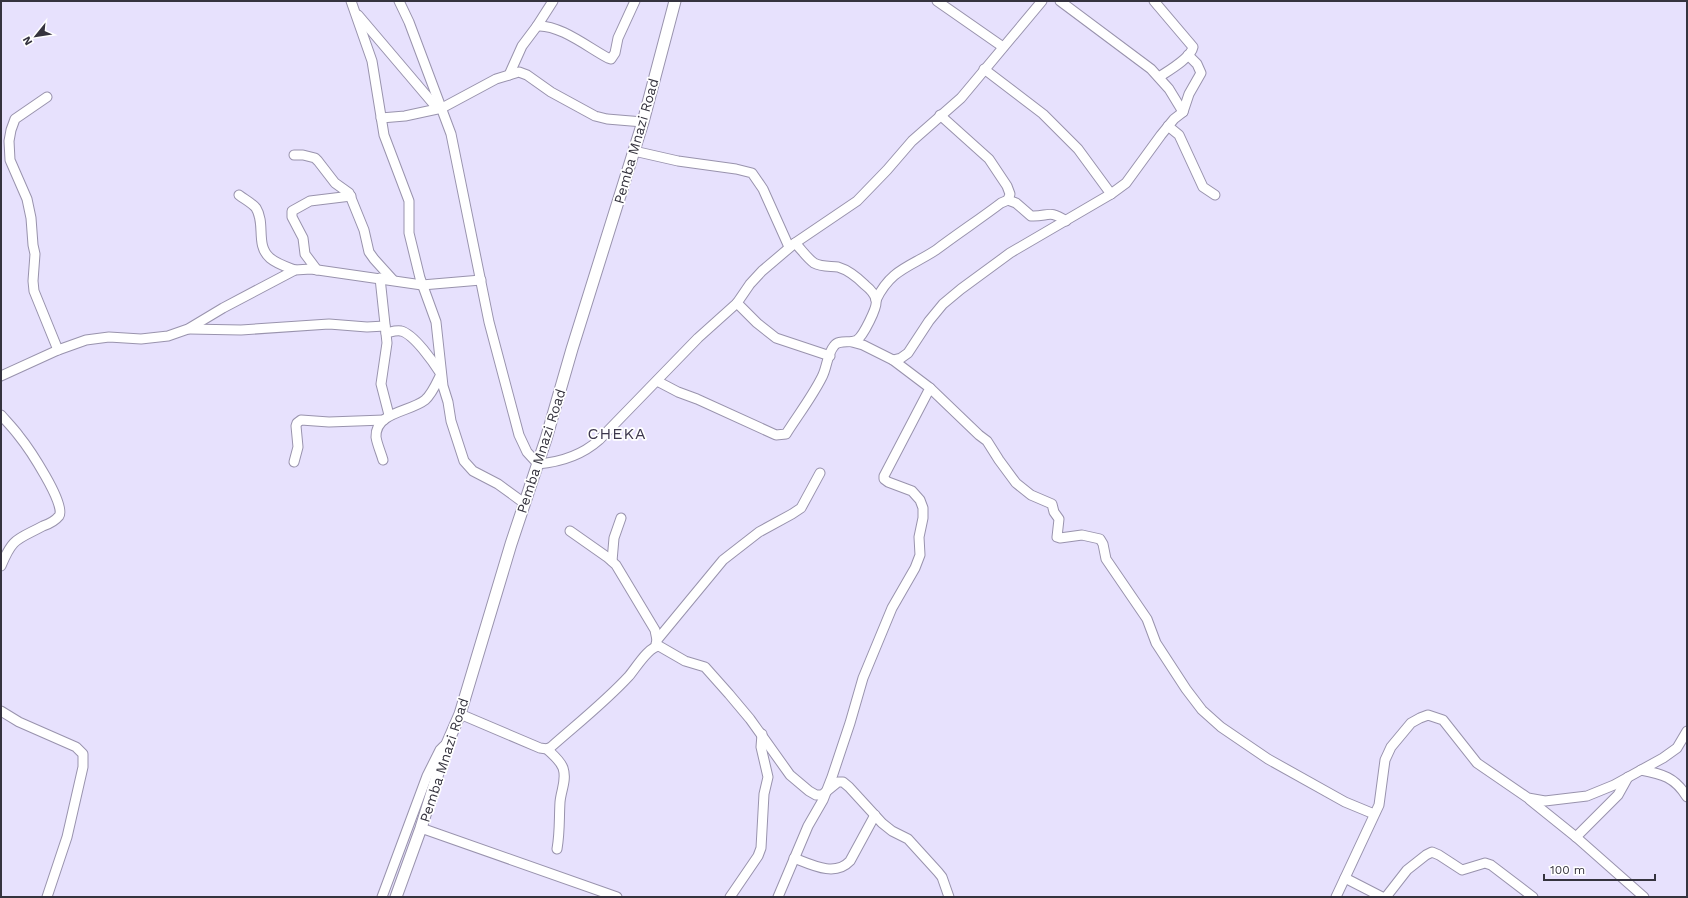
<svg xmlns="http://www.w3.org/2000/svg" width="1688" height="898" viewBox="0 0 1688 898" font-family="'Work Sans',sans-serif">
<style>
.lines{fill:none;stroke-linecap:round;stroke-linejoin:round}
.minor-casing{stroke:#9993ad;stroke-width:11}
.major-casing{stroke:#9993ad;stroke-width:13}
.minor{stroke:#fff;stroke-width:9}
.major{stroke:#fff;stroke-width:11}
.labels{text-anchor:middle;dominant-baseline:central;stroke-width:3.5;stroke-linejoin:round;paint-order:stroke}
.street-label{font-size:14px;fill:#35333e;stroke:#fff}
.quarter-label{font-size:16px;letter-spacing:1px;fill:#3d374d;stroke:#fff}
</style>
<rect width="100%" height="100%" fill="#e7e1fd"/>
<g class="lines">
<defs>
<g id="minor">
<path d="M351 1 372 61 384 135 409 201V233L420 278 436 322 443 386 448 402 451 421 464 461 473 471 498 484 524 503"/>
<path d="M399 1 409 22 451 134 489 322 519 435 527 452 538 464C561 462 581 456 599 440L698 338 737 303 750 284 762 271 795 243 857 201 887 170 912 141 961 98 1042 1"/>
<path d="M937 1 1003 47"/>
<path d="M1060 1 1151 69 1169 89 1183 112"/>
<path d="M1154 1 1193 47C1191 58 1168 71 1159 77"/>
<path d="M358 15 437 108"/>
<path d="M537 26C559 24 589 48 608 58L611 59 615 53 618 38 635 1"/>
<path d="M984 69 1043 114 1078 149 1111 194"/>
<path d="M509 75 522 46 537 26 553 1"/>
<path d="M47 97 15 119 11 130 9 141 10 160 27 199 31 218 33 245 35 254 33 281 34 291 58 350"/>
<path d="M940 115 989 159 1007 186 1010 194 1008 200"/>
<path d="M381 118 405 116 442 108 496 79 519 72 527 75 551 92 595 116 607 119 643 122"/>
<path d="M1168 126 1179 135 1203 187 1215 195"/>
<path d="M634 151 678 161 736 169 752 173 763 189 789 247"/>
<path d="M294 155H303L315 158 318 161 335 183 349 193 364 230 369 252 374 259 393 280"/>
<path d="M239 195C244 199 252 203 256 208 266 224 255 245 270 258 277 264 287 267 295 270"/>
<path d="M317 270 305 254 303 238 292 217V211L310 201 351 196"/>
<path d="M380 278 387 343 381 384 389 415"/>
<path d="M876 300C891 269 910 267 936 250 957 234 980 219 1001 203L1008 200 1016 203 1031 216C1048 217 1049 209 1066 221"/>
<path d="M737 303 757 323 776 338 830 356"/>
<path d="M189 329 241 330 329 324 367 327 385 326"/>
<path d="M852 342 863 345 893 360 901 358 908 353 929 321 943 304 961 289 1010 253 1111 194 1126 183 1161 135 1174 119 1183 112 1189 94 1201 73 1197 64 1188 55"/>
<path d="M1 376 58 350 86 340 109 337 141 339 168 336 188 329 223 308 295 270 311 269 422 285 481 280"/>
<path d="M657 381 678 392 697 399 776 435 786 434C798 415 812 397 822 377 827 368 827 354 834 346 839 339 850 344 857 340 863 336 878 307 876 300 875 294 870 289 865 285 858 278 848 270 838 267 830 266 821 267 814 263 807 258 801 249 795 243"/>
<path d="M930 388 979 435 987 441 999 460 1016 483 1031 495 1052 504 1054 512 1059 519 1057 537 1060 538 1082 535 1100 539 1103 544 1106 559 1147 619 1156 643 1186 689 1202 710 1221 727 1268 759 1345 802 1374 814"/>
<path d="M1 415C7 422 14 429 19 436 28 447 67 505 59 516 55 521 49 524 43 526 17 540 13 537 1 566"/>
<path d="M383 460C381 453 377 444 376 437 375 412 410 412 425 400 432 394 437 382 441 374 434 363 414 334 401 331 396 330 391 332 386 333"/>
<path d="M294 462 298 447 296 426 297 423 301 420 329 422 384 420"/>
<path d="M570 531 607 557 616 565 655 630 657 640 656 644"/>
<path d="M612 561 614 538 621 518"/>
<path d="M657 640 723 560 759 532 792 514 801 508 820 473"/>
<path d="M1 711 19 722 76 747 83 754V767L67 837 47 897"/>
<path d="M460 714 540 748 547 749 551 747C577 724 605 702 629 676 636 668 648 647 659 646L685 661 705 667 729 694 750 719 790 775 809 791 816 795H822L838 782H843L849 787 882 823 892 831 908 839 938 872 942 877 949 897"/>
<path d="M547 749C553 755 560 760 563 768 567 780 561 790 560 802 559 819 560 832 557 849"/>
<path d="M1641 770C1662 774 1675 777 1687 797"/>
<path d="M1530 800 1576 837 1644 897"/>
<path d="M421 828 617 897"/>
<path d="M1576 837 1618 795 1628 777"/>
<path d="M794 858C812 865 835 877 850 861L875 815"/>
<path d="M1345 878 1382 897H1386L1407 870 1426 855 1432 852 1439 855 1462 870 1485 863 1491 865 1533 897"/>
<path d="M382 897 427 776 440 750 444 746"/>
<path d="M730 897 758 856 761 848 764 794 768 777 761 747 762 734"/>
<path d="M778 897 808 826 823 800 832 777 850 723 863 678 892 608 915 568 920 555 919 537 923 518V508L920 500 912 491 888 482 884 479V476L930 388 893 360"/>
<path d="M1336 897 1379 805 1385 760 1391 747 1411 723 1420 718 1428 715 1443 720 1477 763 1528 798 1545 801 1587 796 1614 785 1663 758 1677 748 1687 731"/>
</g>
<path id="major" d="M396 897 421 828 447 744 460 714 511 544 546 439 572 349 643 122 675 1"/>
</defs>
<use href="#minor" class="minor-casing"/>
<use href="#major" class="major-casing"/>
<use href="#minor" class="minor"/>
<use href="#major" class="major"/>
</g>
<g class="labels">
<g class="street-label">
<text transform="translate(636 141) rotate(-74)">Pemba Mnazi Road</text>
<text transform="translate(541 451) rotate(-72)">Pemba Mnazi Road</text>
<text transform="translate(444 760) rotate(-72)">Pemba Mnazi Road</text>
</g>
<g class="quarter-label">
<text x="617" y="433">CHEKA</text>
</g>
</g>
<rect width="1688" height="898" fill="none" stroke="#35333e" stroke-width="4"/>
<g transform="translate(36 36) rotate(240)" stroke="#ffffff" stroke-width="3" paint-order="stroke">
<path d="M0-3L7 15L0 10L-7 15Z" fill="#35333e"/>
<text y="-6" font-size="11" font-weight="bold" text-anchor="middle" fill="#35333e">N</text>
</g>
<path d="M1544 874v6h111v-6" fill="none" stroke="#35333e" stroke-width="2"/>
<text x="1550" y="874" font-size="12" fill="#35333e" stroke="#ffffff" stroke-width="3" paint-order="stroke">100 m</text>
</svg>
